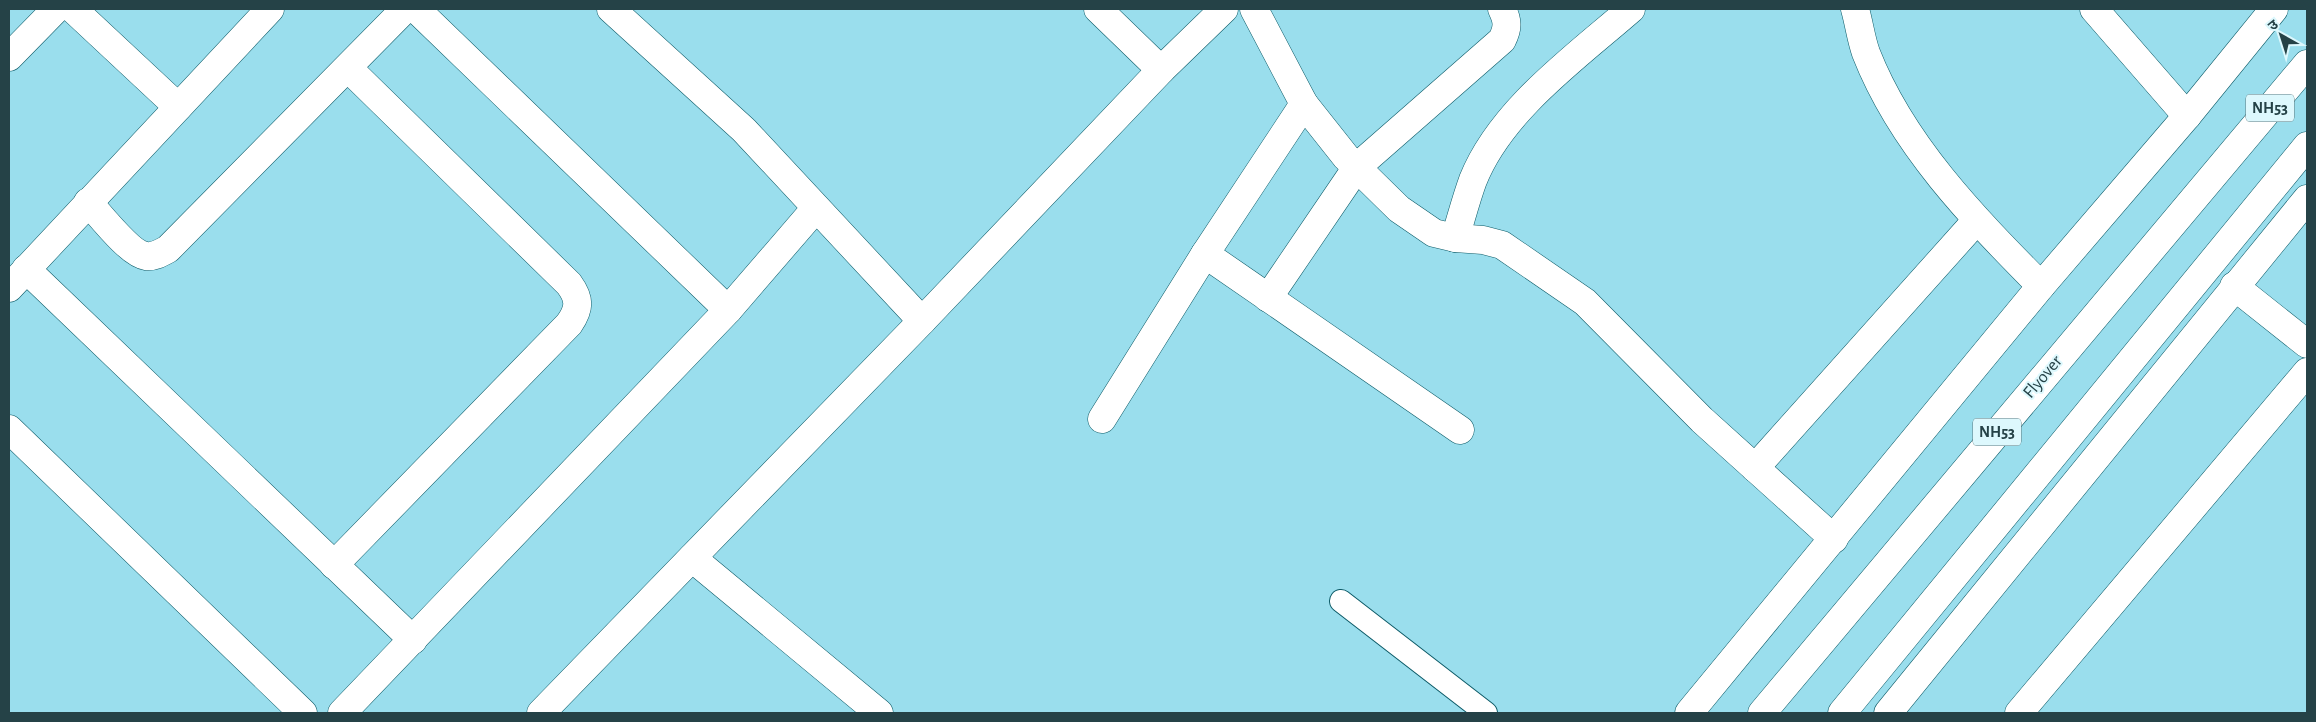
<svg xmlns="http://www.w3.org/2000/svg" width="2316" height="722" viewBox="0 0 2316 722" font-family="'Alegreya Sans','Noto Sans Devanagari',sans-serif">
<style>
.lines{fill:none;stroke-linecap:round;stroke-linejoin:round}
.service-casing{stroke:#0d5b68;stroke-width:24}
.minor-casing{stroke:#0d5b68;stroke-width:29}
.tertiary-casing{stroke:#0d5b68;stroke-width:29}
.trunk-casing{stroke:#0d5b68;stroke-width:29}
.service{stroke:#fff;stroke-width:22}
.minor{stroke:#fff;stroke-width:28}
.tertiary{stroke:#fff;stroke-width:28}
.trunk{stroke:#fff;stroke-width:28}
.labels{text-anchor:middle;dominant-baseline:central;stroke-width:4;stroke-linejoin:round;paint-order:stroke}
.shield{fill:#ddf8fd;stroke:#5c797e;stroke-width:1}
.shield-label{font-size:16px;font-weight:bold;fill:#254247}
.street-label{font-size:18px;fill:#254247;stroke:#ddf8fd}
</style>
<rect width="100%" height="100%" fill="#9adeed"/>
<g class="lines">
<defs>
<path id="service" d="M1341 601 1486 713"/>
<g id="minor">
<path d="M73 9 178 107"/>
<path d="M416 9 728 310"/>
<path d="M611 9 744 130 922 321"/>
<path d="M1098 9 1161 70"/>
<path d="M1254 9 1304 104 1346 157 1399 209 1434 233 1455 238 1483 240 1502 245 1585 302 1702 420 1834 539"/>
<path d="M1855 9C1859 23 1861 39 1866 53 1902 145 1973 217 2041 286"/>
<path d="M2094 9 2187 116"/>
<path d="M9 57 56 9"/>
<path d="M1304 104 1205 254 1460 430"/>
<path d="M88 202C100 215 130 254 146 256 154 257 161 253 168 249L405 9"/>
<path d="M1455 238C1461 219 1466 199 1473 180 1501 110 1576 57 1631 9"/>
<path d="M26 269 413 640"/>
<path d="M2234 286 2307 344"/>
<path d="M9 288 270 9"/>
<path d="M1268 298 1357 167 1502 40C1508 28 1508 21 1502 9"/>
<path d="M1102 419 1205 254"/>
<path d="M9 429 303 713"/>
<path d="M1755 468 1976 221"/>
<path d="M692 558 879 713"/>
<path d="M334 565 569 324C580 308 580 299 569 284L348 68"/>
<path d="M342 713 728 310 816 208"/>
<path d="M541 713 922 321 1161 70 1224 9"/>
<path d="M2019 713 2307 372"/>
</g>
<g id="tertiary">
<path d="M1689 713 2041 286 2187 116 2274 9"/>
<path d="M1888 713 2307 199"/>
</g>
<g id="trunk">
<path d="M1762 713 2307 64"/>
<path d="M1842 713 2307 146"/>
</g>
</defs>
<use href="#service" class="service-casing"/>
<use href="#minor" class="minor-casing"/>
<use href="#tertiary" class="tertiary-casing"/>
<use href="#trunk" class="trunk-casing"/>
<use href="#service" class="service"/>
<use href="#minor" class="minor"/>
<use href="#tertiary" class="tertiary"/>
<use href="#trunk" class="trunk"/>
</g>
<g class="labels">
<g class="shield">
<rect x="2246" y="94.5" width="48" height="27" rx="4"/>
<rect x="1973" y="418.5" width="48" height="27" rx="4"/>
</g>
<g class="shield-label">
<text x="2270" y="108">NH53</text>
<text x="1997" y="432">NH53</text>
</g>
<g class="street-label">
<text transform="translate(2043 377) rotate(-50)">Flyover</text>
</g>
</g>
<rect width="2316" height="722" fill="none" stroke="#254247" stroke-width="20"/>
<g transform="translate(2281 35) rotate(321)" stroke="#ddf8fd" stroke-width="4" paint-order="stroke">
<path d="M0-4L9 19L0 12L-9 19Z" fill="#254247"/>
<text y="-8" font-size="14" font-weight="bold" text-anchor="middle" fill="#254247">उ</text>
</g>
</svg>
